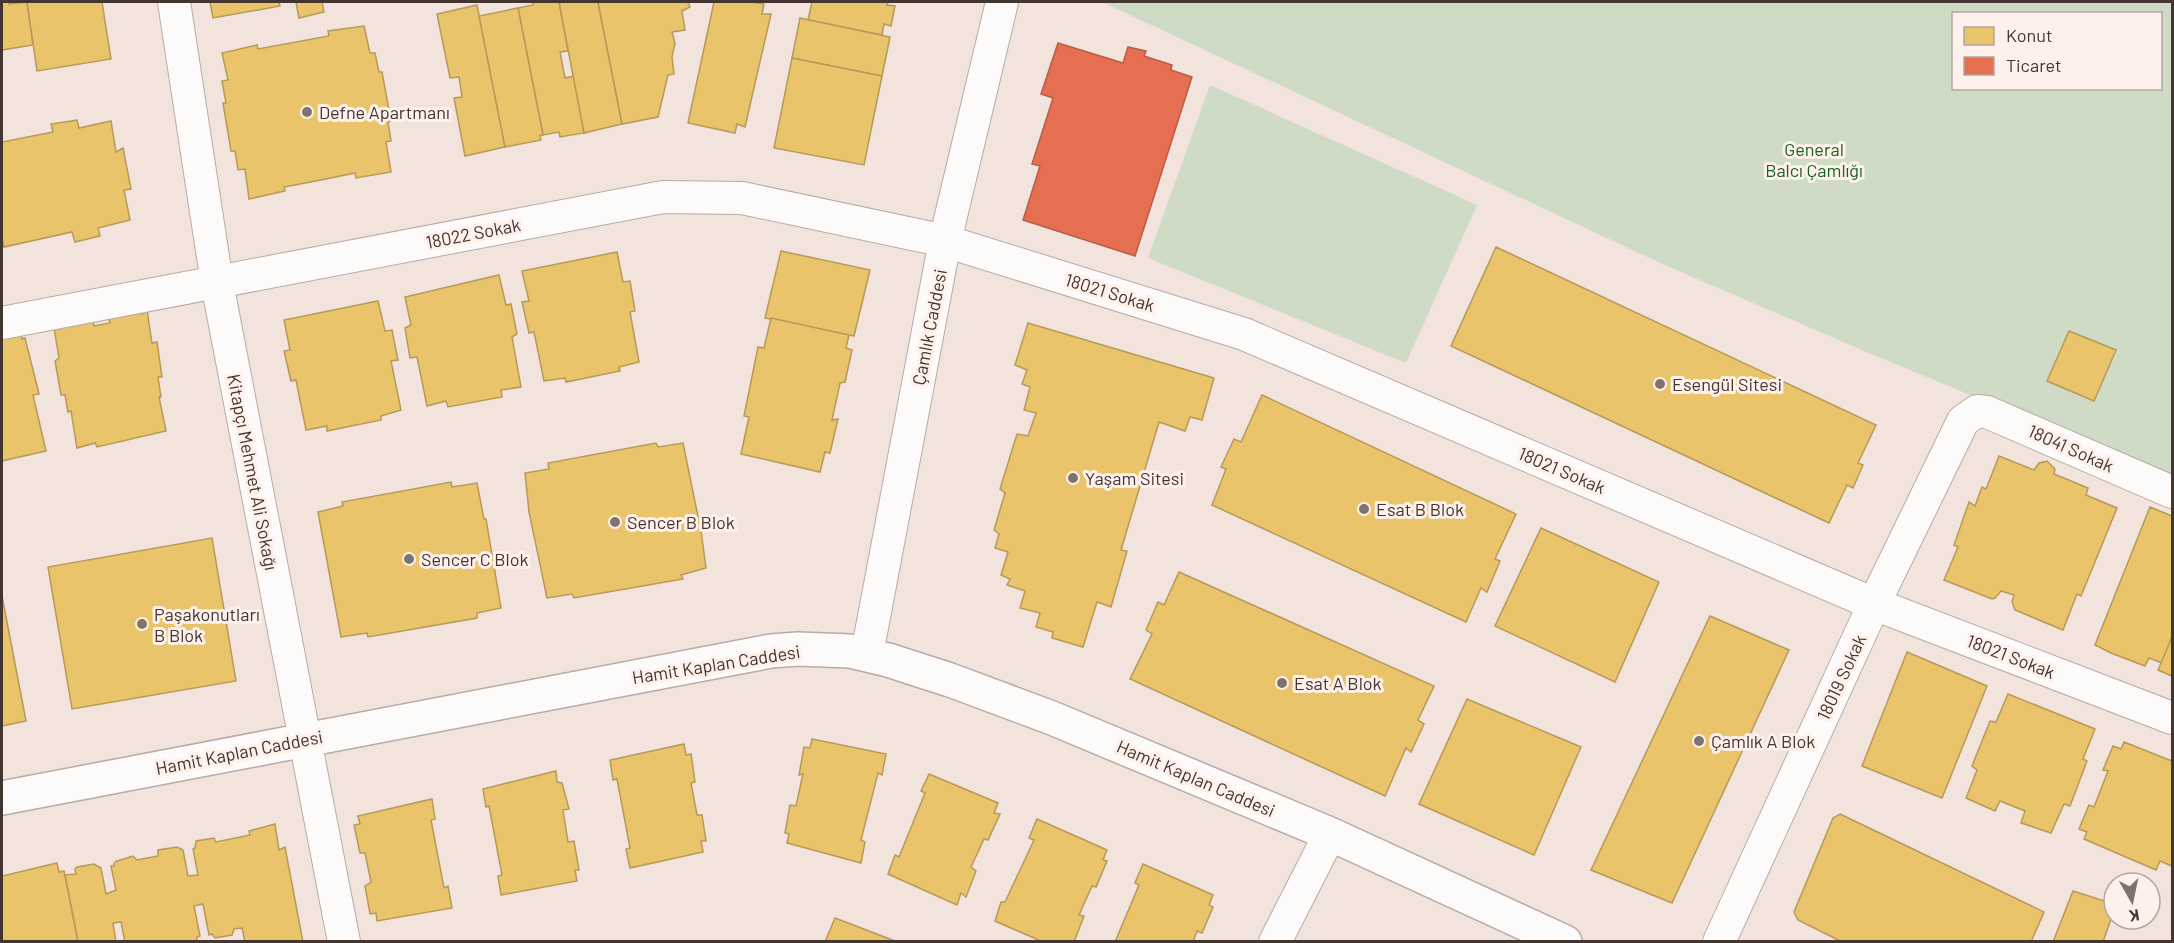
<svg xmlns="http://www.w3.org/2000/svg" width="2174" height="943" viewBox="0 0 2174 943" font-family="Barlow,sans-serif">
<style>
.green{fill:#cfdbc5;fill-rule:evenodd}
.homes{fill:#e9c46a;stroke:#b79959;stroke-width:1.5}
.shops{fill:#e76f51;stroke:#b65e47;stroke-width:1.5}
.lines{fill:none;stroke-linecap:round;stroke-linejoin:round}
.minor-casing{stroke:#b8aba6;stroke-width:34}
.secondary-casing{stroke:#b8aba6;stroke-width:36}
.minor{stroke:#fdfbfa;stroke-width:32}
.secondary{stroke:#fdfbfa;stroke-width:33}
.poi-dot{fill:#80736d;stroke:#fef0eb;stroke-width:2}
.labels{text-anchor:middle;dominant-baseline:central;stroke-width:6;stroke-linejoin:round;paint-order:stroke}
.poi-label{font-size:18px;fill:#433631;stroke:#fef0eb;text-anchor:start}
.park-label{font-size:18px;fill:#15641f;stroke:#fef0eb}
.street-label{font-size:18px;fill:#433631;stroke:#fef0eb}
</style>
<rect width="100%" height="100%" fill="#f2e3dd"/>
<g class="green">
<path d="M1102 2H2172V478L1871 354 1658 262ZM1954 14H2160V88H1954Z"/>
<path d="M1210 85 1477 205 1406 363 1148 258Z"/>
</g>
<g class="homes">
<path d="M2 2H9V4L27 2 33 45 2 50Z"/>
<path d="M27 2H102L111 59 37 71Z"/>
<path d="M210 2H279L280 6 213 18Z"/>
<path d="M296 2H322L324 12 299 18Z"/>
<path d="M533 2H559L568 51 560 52 565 78 574 76 584 133 560 137 559 132 543 135 518 8 533 5Z"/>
<path d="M559 2H598L622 124 584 133Z"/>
<path d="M598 2H688L690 7 682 11 685 30 672 32 675 43 672 57 674 74 668 75 658 117 622 124Z"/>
<path d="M714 2H752L764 4 762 14H771L745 127 737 124 735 133 688 123Z"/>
<path d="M812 2H888L887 5 895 6 891 26 884 24 882 35 808 20Z"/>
<path d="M477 5 505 147 465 156 454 98 462 97 459 77 450 78 437 14Z"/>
<path d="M518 8 543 135H540L541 140 505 147 479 16Z"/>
<path d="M800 18 890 37 882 76 792 58Z"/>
<path d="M364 26 370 53H375L379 72H382L391 121 388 122 391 141 386 142 391 172 356 178 355 173 321 180 284 187 285 191 249 199 245 169 238 170 235 151H231L223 103H226L222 81 228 80 222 53 257 45 258 49 329 36 328 31Z"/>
<path d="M792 58 882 76 864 165 774 148Z"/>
<path d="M77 120 79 128 111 121 116 152 123 148 131 189 124 190 130 220 98 228 100 236 75 242 72 232 4 247 2 238V142L53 132 51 124Z"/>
<path d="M1496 247 1876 425 1858 463 1863 465 1853 488 1847 485 1829 523 1451 346Z"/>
<path d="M781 251 870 270 854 336 765 318Z"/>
<path d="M617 252 623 282 630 281 635 311 630 312 639 362 619 367 620 371 566 382 565 378 544 381 534 332 529 333 522 302 529 301 522 271Z"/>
<path d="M499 275 506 305 511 304 517 334 512 337 521 387 501 390 502 397 448 407 446 401 427 406 417 357 410 358 405 328 411 325 405 297Z"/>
<path d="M378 301 385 331 392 330 398 360 391 361 401 410 381 416V420L327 431V426L306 430 296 380 291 381 284 351 290 350 284 320Z"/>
<path d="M141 307 142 314 147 310 152 343 157 342 162 377H158L161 397H159L166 431 97 447 95 443 77 448 71 411 68 412 65 395H61L55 361 59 358 54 328 92 317 94 326 110 323 107 312Z"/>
<path d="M771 318 849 335 846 348 852 350 845 382 840 383 832 420 838 419 830 453 825 452 820 472 741 454 749 417 744 416 758 347 764 348Z"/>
<path d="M1028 323 1214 378 1202 420 1190 417 1185 431 1159 422 1121 550 1127 551 1111 607 1097 602 1083 647 1052 638 1053 632 1036 627 1040 613 1020 608 1025 591 1007 585 1010 579 1001 575 1008 552 995 548 999 534 994 530 1005 493 1000 489 1017 434 1028 436 1036 413 1024 410 1030 387 1022 384 1027 370 1015 365Z"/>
<path d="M2069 331 2116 350 2094 401 2047 381Z"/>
<path d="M2 333H21L22 339 25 338 39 394 33 395 46 451 2 461Z"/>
<path d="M1262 395 1516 514 1495 559 1500 561 1487 592 1481 588 1466 622 1212 505 1226 469 1221 467 1234 439 1241 442Z"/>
<path d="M656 443 658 447 683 443 701 531 706 568 681 575 683 579 574 598 572 594 547 598 529 512 525 473 549 469 548 463Z"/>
<path d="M1999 456 2034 470 2039 463 2047 461 2055 469 2054 474 2088 488 2086 495 2117 508 2081 596 2077 594 2063 630 2015 610 2012 602 2014 595 2001 591 1995 598 1992 599 1944 580 1958 547 1954 545 1969 502 1975 506 1982 487 1986 489Z"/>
<path d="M451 482 452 487 477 483 484 519H486L501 608 477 613V618L368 637 367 633 341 637 318 512 343 506 342 502Z"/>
<path d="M2150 507 2172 516V637L2162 663 2149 658 2145 666 2111 653 2095 645Z"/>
<path d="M1541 528 1659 582 1615 682 1495 626Z"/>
<path d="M212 538 236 681 72 709 48 567Z"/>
<path d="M1179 572 1434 686 1418 720 1424 724 1411 752 1406 748 1385 796 1130 679 1152 634 1146 630 1158 602 1164 605Z"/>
<path d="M2 596 26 721 2 726Z"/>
<path d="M1710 616 1789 650 1672 903 1591 870Z"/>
<path d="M2172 637V676L2158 670Z"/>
<path d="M1907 652 1987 686 1942 798 1862 766Z"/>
<path d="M2008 694 2095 729 2083 759 2087 761 2070 806 2064 804 2051 833 2021 823 2025 811 2000 801 1995 811 1966 798 1977 770 1972 766 1990 721 1996 722Z"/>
<path d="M1467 699 1581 747 1534 855 1419 804Z"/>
<path d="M812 739 886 754 882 775 878 773 861 840 865 842 861 863 787 843 789 834 785 833 790 805 796 806 803 774 799 775 804 747 810 748Z"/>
<path d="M2124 742 2172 761V866L2160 861 2156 870 2084 839 2087 832 2079 829 2089 805 2094 807 2108 771 2103 770 2113 746 2121 749Z"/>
<path d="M684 744 686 755 691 754 695 782 691 783 697 815H702L706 841H701L703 852 630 868 626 849 630 848 617 779 613 780 610 760Z"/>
<path d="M556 771 557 782 562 783 569 809 563 810 568 842 574 841 579 870H575L577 881 501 895 498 876 502 875 489 806 486 807 483 789Z"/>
<path d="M929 774 998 803 994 813 1000 814 988 840 984 839 971 867 976 871 966 897 961 893 957 905 888 874 895 855 899 857 925 793 921 791Z"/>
<path d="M432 799 435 819 431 820 444 888 448 886 452 908 377 921 376 913 370 914 365 886 371 882 365 853H360L354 825 360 824 358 816Z"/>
<path d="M1840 814 2044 912 2031 942H1842L1798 920 1794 912 1833 818Z"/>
<path d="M1037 819 1107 850 1103 860 1107 861 1096 887 1092 886 1079 915 1084 916 1074 942H1043L995 921 1001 902H1005L1034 840 1029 838Z"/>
<path d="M275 824 279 850 285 847 303 942H245L242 928 234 929 232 935 215 938 212 934 209 935 203 904 194 906 200 936 197 937V942H125L121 922 113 923 116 942H78L65 875 76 874 75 869 77 867 94 864 101 868 106 894 116 890 111 866H114V863L117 861 133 856 137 860 158 856V850L177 847 183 850 188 876 198 875 193 849 195 848 196 841 214 838 216 842 250 835 249 831Z"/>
<path d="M57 863 59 872 64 871 78 942H2V876Z"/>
<path d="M1143 864 1213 895 1209 905 1213 907 1202 933 1197 931 1193 942H1115L1139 885 1135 883Z"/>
<path d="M2073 891 2114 904V910L2103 942H2053Z"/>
<path d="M835 918 895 941 825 942Z"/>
</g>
<path class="shops" d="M1058 43 1123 63 1128 47 1146 51 1144 56 1172 65 1171 70 1192 77 1135 256 1023 220 1040 166 1032 164 1053 98 1041 94Z"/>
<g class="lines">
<defs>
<g id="minor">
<path d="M174 2 217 283 344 942"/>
<path d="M2 323 663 197 742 198 945 241 1244 334 1874 604 2172 718"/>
<path d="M867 654 945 241 1002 2"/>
<path d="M1275 942 1330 834"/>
<path d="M1719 942 1874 604 1963 421 1977 411 1987 412 2172 492"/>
</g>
<path id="secondary" d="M2 798 771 651 798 649 850 651 888 660 950 680 1052 718 1330 834 1565 942"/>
</defs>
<use href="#minor" class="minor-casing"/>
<use href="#secondary" class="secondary-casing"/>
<use href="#minor" class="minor"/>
<use href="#secondary" class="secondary"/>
</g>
<g class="poi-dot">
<circle cx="307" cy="112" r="6"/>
<circle cx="1660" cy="384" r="6"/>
<circle cx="1073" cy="478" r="6"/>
<circle cx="1364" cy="509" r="6"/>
<circle cx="615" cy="522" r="6"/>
<circle cx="409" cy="559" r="6"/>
<circle cx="142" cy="624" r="6"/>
<circle cx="1282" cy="683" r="6"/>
<circle cx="1699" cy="741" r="6"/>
</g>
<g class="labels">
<g class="poi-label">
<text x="319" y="112">Defne Apartmanı</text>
<text x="1672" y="384">Esengül Sitesi</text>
<text x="1085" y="478">Yaşam Sitesi</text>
<text x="1376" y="509">Esat B Blok</text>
<text x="627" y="522">Sencer B Blok</text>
<text x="421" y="559">Sencer C Blok</text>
<text x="154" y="614">Paşakonutları<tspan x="154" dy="21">B Blok</tspan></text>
<text x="1294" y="683">Esat A Blok</text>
<text x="1711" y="741">Çamlık A Blok</text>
</g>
<g class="park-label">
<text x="1814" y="149">General<tspan x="1814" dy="21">Balcı Çamlığı</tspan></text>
</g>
<g class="street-label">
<text transform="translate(473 233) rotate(-11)">18022 Sokak</text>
<text transform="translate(1110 292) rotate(17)">18021 Sokak</text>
<text transform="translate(929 327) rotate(-79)">Çamlık Caddesi</text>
<text transform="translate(2071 448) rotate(24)">18041 Sokak</text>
<text transform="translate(1562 470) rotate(23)">18021 Sokak</text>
<text transform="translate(253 472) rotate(79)">Kitapçı Mehmet Ali Sokağı</text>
<text transform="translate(2011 656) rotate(21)">18021 Sokak</text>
<text transform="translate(716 664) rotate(-9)">Hamit Kaplan Caddesi</text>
<text transform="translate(1841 677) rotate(-65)">18019 Sokak</text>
<text transform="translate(239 752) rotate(-11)">Hamit Kaplan Caddesi</text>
<text transform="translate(1196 778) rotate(23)">Hamit Kaplan Caddesi</text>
</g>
</g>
<rect width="2174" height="943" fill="none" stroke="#433631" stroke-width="6"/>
<rect x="1952" y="12" width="210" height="78" fill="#fef0eb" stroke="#b3a6a1" stroke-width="1.5"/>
<rect x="1964" y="27" width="30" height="18" fill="#e9c46a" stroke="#b3a6a1" stroke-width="1.5"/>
<text x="2006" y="42" font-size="18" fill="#433631">Konut</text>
<rect x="1964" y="57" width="30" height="18" fill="#e76f51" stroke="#b3a6a1" stroke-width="1.5"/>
<text x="2006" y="72" font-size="18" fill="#433631">Ticaret</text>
<g transform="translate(2132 901) rotate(171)"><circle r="28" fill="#fef0eb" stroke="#b3a6a1" stroke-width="1.5"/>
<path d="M0-4.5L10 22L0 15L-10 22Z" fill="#80736d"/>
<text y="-9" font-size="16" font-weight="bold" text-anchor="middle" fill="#433631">K</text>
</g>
</svg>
